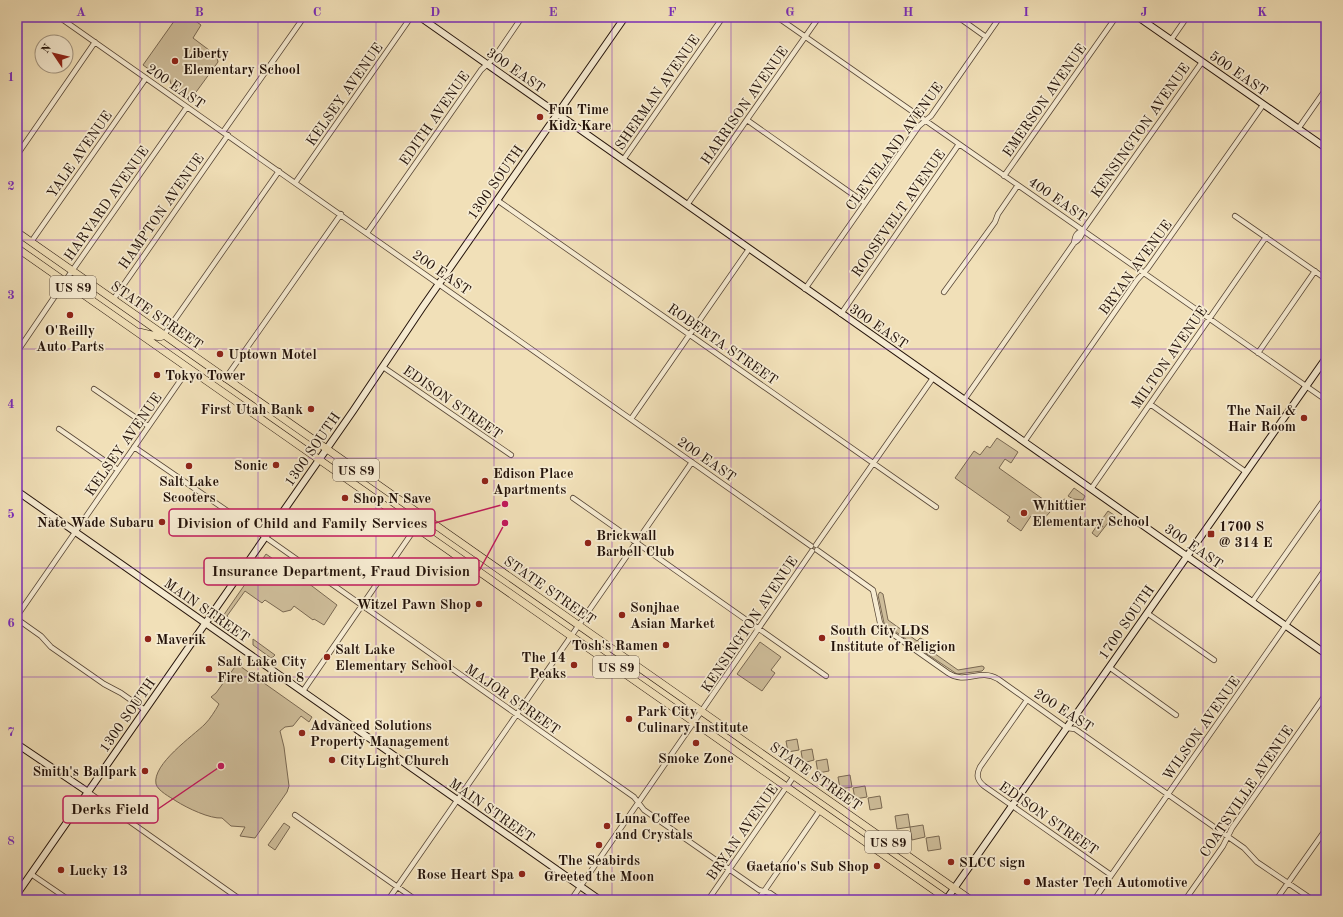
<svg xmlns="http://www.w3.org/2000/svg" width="1343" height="917" viewBox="0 0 1343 917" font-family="'Old Standard TT',serif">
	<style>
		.green { fill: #cebd9a; stroke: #796852 }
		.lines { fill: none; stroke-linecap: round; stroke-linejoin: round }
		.street-casing { stroke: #574636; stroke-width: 6 }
		.secondary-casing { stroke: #24130a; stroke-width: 8 }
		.primary-casing { stroke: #24130a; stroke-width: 8 }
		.street { stroke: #f6ebd1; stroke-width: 4.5 }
		.secondary { stroke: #f6ebd1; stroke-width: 6 }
		.primary { stroke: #f1e0b8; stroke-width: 7 }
		.grid { fill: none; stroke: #7b2cbf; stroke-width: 1; stroke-opacity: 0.55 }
		.poi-dot { fill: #8f2418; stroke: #f6ebd1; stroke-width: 1.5 }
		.labels { text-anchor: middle; stroke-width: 3.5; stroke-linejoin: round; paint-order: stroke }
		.shield { fill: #f6ebd1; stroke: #635446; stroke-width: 1 }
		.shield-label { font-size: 13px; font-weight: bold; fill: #24130a }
		.poi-label { font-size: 14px; font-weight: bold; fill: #24130a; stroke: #f6ebd1; text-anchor: start }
		.street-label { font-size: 14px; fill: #24130a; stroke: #f6ebd1 }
		.leader { fill: none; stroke: #c2185b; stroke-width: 1.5 }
		.callout-dot { fill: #c2185b; stroke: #f6ebd1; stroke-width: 1.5 }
		.callout { fill: #f6ebd1; stroke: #c2185b; stroke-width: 1.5 }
		.callout-label { font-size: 15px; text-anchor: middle; font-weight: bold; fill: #24130a }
		.neatline { fill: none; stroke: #7b2cbf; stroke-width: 1.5 }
		.grid-label { font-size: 13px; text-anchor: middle; font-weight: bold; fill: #7b2cbf }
	</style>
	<rect width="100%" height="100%" fill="#f1e0b8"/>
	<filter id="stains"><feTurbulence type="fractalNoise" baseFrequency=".005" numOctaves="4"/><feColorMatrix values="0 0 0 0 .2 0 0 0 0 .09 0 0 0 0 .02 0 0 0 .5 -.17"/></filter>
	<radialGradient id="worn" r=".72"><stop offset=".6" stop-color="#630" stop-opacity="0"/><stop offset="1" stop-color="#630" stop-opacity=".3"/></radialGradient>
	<path class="green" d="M177,17H190L201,25L193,38L209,50L208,51L217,57L218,62L191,99L171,84L169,77L160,71L154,73L143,65Z
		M997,438L1018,452L1011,463L1005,459L999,468L1047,502L1050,512L1041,522L1034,516H1031L1021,531L1007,521L1010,517L955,478L974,451L980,455L987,446L990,448Z
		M1074,488L1085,496L1083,500L1073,499L1068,496Z
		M1065,499L1071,503V505L1065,506L1051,511V504Z
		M1108,511L1114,515L1097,537L1092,533L1098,524L1103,527L1100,522Z
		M266,554L308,583L337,605L324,625L314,619L313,620L294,606L291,610L283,612L265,600L262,603L245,591L227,616L229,618L227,620L223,616Z
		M880,592L883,594L888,620L917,641L920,638L924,640L918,648L884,623L878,595Z
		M253,639L275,655L273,657L271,658L253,645Z
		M760,642L781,657L771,670L775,673L762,691L737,674Z
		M929,644L933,646L931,651L958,670L982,666L984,667V669L982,671L957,674L924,652Z
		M237,664L312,717L309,722L301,716L293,726L285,727L280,731L284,747L289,786L287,792L255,838L240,836L245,827L231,826L222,818C210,819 187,808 176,801C170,797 158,791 156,784C152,764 193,736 205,724C210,719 215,711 219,704L211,697L216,693Z
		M797,739L799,750L788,752L786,741Z
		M812,749L814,760L803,763L801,751Z
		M827,759L829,771L818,773L816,761Z
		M850,775L852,787L840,789L838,777Z
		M865,786L867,797L855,799L853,788Z
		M880,796L882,808L870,810L868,798Z
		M908,814L910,827L897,829L895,816Z
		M284,823L290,827L275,850L268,845Z
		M923,825L925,837L912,840L910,827Z
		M939,836L941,849L928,851L926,838Z"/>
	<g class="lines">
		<defs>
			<path id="street" d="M59,17L811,546
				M777,17L1326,400
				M958,17L986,37
				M1324,17L1326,18
				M17,21L20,17
				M1171,40L1187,17
				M747,120L865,203
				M1298,129L1326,89
				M223,132L304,17
				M17,155L95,42
				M623,160L723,17
				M1004,176L1116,17
				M295,183L411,17
				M497,200L936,507
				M687,205L819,17
				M1235,216L1326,279
				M367,233L481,70L494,58L522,17
				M31,242L146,78
				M1074,243C1075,236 1076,233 1083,230
				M805,289L919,126L931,116L1000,17
				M944,292L995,222L998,214L1018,185
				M113,300L228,135
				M841,314L959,144
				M164,335L279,171
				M17,352L72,271L187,107
				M1258,353L1315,271
				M383,367L511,455
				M225,379L341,214
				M94,389L148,426
				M964,400L1074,243C1079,240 1082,237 1083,230L1202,62
				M1150,404L1246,472
				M631,419L749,249
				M59,429L118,470
				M1024,442L1137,280L1148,268L1263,105
				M134,447L258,532L634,797L644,810L759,890L770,893L780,900
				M1091,489L1266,237
				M573,498L826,676
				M816,545L933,378
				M817,550L873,590L880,623L884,628L948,673C966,685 979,668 998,679L1067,728L1075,729L1244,848L1257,862L1313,900
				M1252,602L1326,497
				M1147,613L1214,660
				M17,616L189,368
				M17,619L41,636L51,647L104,684L121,693L145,710
				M1109,667L1176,715
				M303,691L416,527
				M1027,700L980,767C976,775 977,780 984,786L1111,875
				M88,792L241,900
				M295,815L416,900
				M31,874L69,900
				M388,900L692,462
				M571,900L812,551
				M708,900L794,776
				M758,900L820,810
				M1094,900L1326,568
				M1185,900L1223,846L1232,828L1326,694
				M1276,900L1326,829"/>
			<path id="secondary" d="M420,17L1326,654
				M1138,17L1326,148
				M17,491L600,900
				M17,744L88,792
				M17,894L353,411L422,308L625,17
				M946,900L1326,358"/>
			<path id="primary" d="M17,232L971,900
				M17,248L948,900
				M139,332L160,337L164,335"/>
		</defs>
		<use href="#street" class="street-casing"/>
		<use href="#secondary" class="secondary-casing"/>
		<use href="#primary" class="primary-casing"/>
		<use href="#street" class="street"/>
		<use href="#secondary" class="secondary"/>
		<use href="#primary" class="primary"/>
	</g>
	<path class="grid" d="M140,17V900M258,17V900M376,17V900M494,17V900M612,17V900M731,17V900M849,17V900M967,17V900M1085,17V900M1203,17V900M17,131H1326M17,240H1326M17,349H1326M17,458H1326M17,568H1326M17,677H1326M17,786H1326"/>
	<g class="poi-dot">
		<circle cx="175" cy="61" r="4"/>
		<circle cx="540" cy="117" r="4"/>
		<circle cx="70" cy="315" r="4"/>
		<circle cx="220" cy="354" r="4"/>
		<circle cx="157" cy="375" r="4"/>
		<circle cx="311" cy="409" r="4"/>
		<circle cx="1304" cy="418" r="4"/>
		<circle cx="276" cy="465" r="4"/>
		<circle cx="189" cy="466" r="4"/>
		<circle cx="485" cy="481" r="4"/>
		<circle cx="345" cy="498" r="4"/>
		<circle cx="1024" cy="513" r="4"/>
		<circle cx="162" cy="522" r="4"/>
		<rect x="1207" y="530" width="8" height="8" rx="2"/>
		<circle cx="588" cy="543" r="4"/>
		<circle cx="479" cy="604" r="4"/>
		<circle cx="622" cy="615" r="4"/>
		<circle cx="822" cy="638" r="4"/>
		<circle cx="148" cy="639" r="4"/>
		<circle cx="666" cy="645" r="4"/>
		<circle cx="327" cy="657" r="4"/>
		<circle cx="574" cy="665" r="4"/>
		<circle cx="209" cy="669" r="4"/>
		<circle cx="629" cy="719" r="4"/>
		<circle cx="302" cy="733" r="4"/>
		<circle cx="696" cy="743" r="4"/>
		<circle cx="332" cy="760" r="4"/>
		<circle cx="145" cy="771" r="4"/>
		<circle cx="607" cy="826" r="4"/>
		<circle cx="599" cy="845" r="4"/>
		<circle cx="951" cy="862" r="4"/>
		<circle cx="877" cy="866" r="4"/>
		<circle cx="61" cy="870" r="4"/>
		<circle cx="522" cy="874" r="4"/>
		<circle cx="1027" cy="882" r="4"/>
	</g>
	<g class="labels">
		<g class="shield">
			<rect x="50" y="276" width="46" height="22" rx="3"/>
			<rect x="333" y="459" width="46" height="22" rx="3"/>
			<rect x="593" y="656" width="46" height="22" rx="3"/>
			<rect x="865" y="831" width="46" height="22" rx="3"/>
		</g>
		<g class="shield-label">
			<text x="73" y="292">US 89</text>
			<text x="356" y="475">US 89</text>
			<text x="616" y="672">US 89</text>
			<text x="888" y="847">US 89</text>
		</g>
		<g class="poi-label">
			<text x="183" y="58">Liberty<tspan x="183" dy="16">Elementary School</tspan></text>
			<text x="548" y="114">Fun Time<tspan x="548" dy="16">Kidz Kare</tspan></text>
			<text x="70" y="335" text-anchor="middle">O'Reilly<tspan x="70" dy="16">Auto Parts</tspan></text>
			<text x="228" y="359">Uptown Motel</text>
			<text x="165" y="380">Tokyo Tower</text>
			<text x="303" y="414" text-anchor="end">First Utah Bank</text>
			<text x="1296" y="415" text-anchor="end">The Nail &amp;<tspan x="1296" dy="16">Hair Room</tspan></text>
			<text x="268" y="470" text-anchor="end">Sonic</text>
			<text x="493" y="478">Edison Place<tspan x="493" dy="16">Apartments</tspan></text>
			<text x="189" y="486" text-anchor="middle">Salt Lake<tspan x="189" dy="16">Scooters</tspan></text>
			<text x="353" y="503">Shop N Save</text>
			<text x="1032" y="510">Whittier<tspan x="1032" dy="16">Elementary School</tspan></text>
			<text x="154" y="527" text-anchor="end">Nate Wade Subaru</text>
			<text x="1219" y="531">1700 S<tspan x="1219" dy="16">@ 314 E</tspan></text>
			<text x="596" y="540">Brickwall<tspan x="596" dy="16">Barbell Club</tspan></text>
			<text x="471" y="609" text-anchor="end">Witzel Pawn Shop</text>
			<text x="630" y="612">Sonjhae<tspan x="630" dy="16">Asian Market</tspan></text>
			<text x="830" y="635">South City LDS<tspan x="830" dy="16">Institute of Religion</tspan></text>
			<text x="156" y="644">Maverik</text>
			<text x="658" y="650" text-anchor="end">Tosh's Ramen</text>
			<text x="335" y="654">Salt Lake<tspan x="335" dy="16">Elementary School</tspan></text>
			<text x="566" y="662" text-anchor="end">The 14<tspan x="566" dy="16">Peaks</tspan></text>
			<text x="217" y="666">Salt Lake City<tspan x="217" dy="16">Fire Station 8</tspan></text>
			<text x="637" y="716">Park City<tspan x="637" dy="16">Culinary Institute</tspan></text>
			<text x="310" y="730">Advanced Solutions<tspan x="310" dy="16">Property Management</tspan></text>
			<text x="696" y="763" text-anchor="middle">Smoke Zone</text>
			<text x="340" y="765">CityLight Church</text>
			<text x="137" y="776" text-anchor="end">Smith's Ballpark</text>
			<text x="615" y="823">Luna Coffee<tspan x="615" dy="16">and Crystals</tspan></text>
			<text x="599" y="865" text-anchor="middle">The Seabirds<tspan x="599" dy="16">Greeted the Moon</tspan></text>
			<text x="959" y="867">SLCC sign</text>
			<text x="869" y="871" text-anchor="end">Gaetano's Sub Shop</text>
			<text x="69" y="875">Lucky 13</text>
			<text x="514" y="879" text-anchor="end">Rose Heart Spa</text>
			<text x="1035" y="887">Master Tech Automotive</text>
		</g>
		<g class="street-label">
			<text transform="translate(516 70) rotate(35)" y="5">300 EAST</text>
			<text transform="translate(1239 73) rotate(35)" y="5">500 EAST</text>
			<text transform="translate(176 86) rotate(35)" y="5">200 EAST</text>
			<text transform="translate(657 92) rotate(-55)" y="5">SHERMAN AVENUE</text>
			<text transform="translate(344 94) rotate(-55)" y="5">KELSEY AVENUE</text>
			<text transform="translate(1044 100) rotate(-55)" y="5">EMERSON AVENUE</text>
			<text transform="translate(744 105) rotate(-55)" y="5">HARRISON AVENUE</text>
			<text transform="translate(434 118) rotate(-55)" y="5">EDITH AVENUE</text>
			<text transform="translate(1140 130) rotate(-55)" y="5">KENSINGTON AVENUE</text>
			<text transform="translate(894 146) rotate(-54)" y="5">CLEVELAND AVENUE</text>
			<text transform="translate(79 154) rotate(-55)" y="5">YALE AVENUE</text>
			<text transform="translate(495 182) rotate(-55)" y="5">1300 SOUTH</text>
			<text transform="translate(1058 199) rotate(35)" y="5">400 EAST</text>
			<text transform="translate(106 203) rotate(-55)" y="5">HARVARD AVENUE</text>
			<text transform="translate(161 211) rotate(-55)" y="5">HAMPTON AVENUE</text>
			<text transform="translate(898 213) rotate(-55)" y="5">ROOSEVELT AVENUE</text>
			<text transform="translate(1135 267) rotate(-54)" y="5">BRYAN AVENUE</text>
			<text transform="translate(442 272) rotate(35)" y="5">200 EAST</text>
			<text transform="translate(157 315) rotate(35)" y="5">STATE STREET</text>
			<text transform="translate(879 326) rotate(35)" y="5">300 EAST</text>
			<text transform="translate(723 344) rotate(35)" y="5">ROBERTA STREET</text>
			<text transform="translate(1169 357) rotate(-55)" y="5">MILTON AVENUE</text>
			<text transform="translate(453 402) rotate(35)" y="5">EDISON STREET</text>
			<text transform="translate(123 444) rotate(-55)" y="5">KELSEY AVENUE</text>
			<text transform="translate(312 449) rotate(-55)" y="5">1300 SOUTH</text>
			<text transform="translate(707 459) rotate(35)" y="5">200 EAST</text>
			<text transform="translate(1194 546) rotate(35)" y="5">300 EAST</text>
			<text transform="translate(550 590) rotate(35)" y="5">STATE STREET</text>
			<text transform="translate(207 610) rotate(35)" y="5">MAIN STREET</text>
			<text transform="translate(1126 622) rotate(-55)" y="5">1700 SOUTH</text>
			<text transform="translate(749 624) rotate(-56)" y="5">KENSINGTON AVENUE</text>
			<text transform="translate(513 699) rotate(35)" y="5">MAJOR STREET</text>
			<text transform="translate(1064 710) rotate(33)" y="5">200 EAST</text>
			<text transform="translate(127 715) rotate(-55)" y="5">1300 SOUTH</text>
			<text transform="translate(1201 728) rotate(-55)" y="5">WILSON AVENUE</text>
			<text transform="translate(816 776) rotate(35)" y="5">STATE STREET</text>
			<text transform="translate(1246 791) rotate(-56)" y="5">COATSVILLE AVENUE</text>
			<text transform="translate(492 810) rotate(35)" y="5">MAIN STREET</text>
			<text transform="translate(1049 818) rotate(35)" y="5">EDISON STREET</text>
			<text transform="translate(742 832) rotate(-55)" y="5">BRYAN AVENUE</text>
		</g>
	</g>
	<path class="leader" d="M505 504L435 523M505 523L479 571M221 766L158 809"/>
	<g class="callout-dot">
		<circle cx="505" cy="504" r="4"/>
		<circle cx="505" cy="523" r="4"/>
		<circle cx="221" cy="766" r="4"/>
	</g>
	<g class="callout">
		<rect x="169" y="509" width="266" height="27" rx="4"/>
		<rect x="204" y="558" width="275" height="27" rx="4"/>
		<rect x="63" y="796" width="95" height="27" rx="4"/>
	</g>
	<g class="callout-label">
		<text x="302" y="528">Division of Child and Family Services</text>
		<text x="341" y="576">Insurance Department, Fraud Division</text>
		<text x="110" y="814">Derks Field</text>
	</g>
	<rect width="1343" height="917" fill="none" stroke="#f1e0b8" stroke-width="44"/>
	<g transform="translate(54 54) rotate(305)"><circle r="19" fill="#f6ebd1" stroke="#a29581"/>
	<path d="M0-3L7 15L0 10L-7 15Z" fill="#8f2418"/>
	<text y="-6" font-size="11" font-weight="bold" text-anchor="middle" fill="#24130a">N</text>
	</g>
	<rect x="22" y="22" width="1299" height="873" class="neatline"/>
	<g class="grid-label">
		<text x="81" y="16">A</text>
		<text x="199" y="16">B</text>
		<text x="317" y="16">C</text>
		<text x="435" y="16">D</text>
		<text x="553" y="16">E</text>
		<text x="672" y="16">F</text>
		<text x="790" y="16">G</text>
		<text x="908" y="16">H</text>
		<text x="1026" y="16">I</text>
		<text x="1144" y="16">J</text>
		<text x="1262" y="16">K</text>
		<text x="11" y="81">1</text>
		<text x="11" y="190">2</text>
		<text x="11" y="299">3</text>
		<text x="11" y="408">4</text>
		<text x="11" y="518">5</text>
		<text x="11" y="627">6</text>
		<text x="11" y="736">7</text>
		<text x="11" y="845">8</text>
	</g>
	<rect width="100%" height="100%" filter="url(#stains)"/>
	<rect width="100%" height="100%" fill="url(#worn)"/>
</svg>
